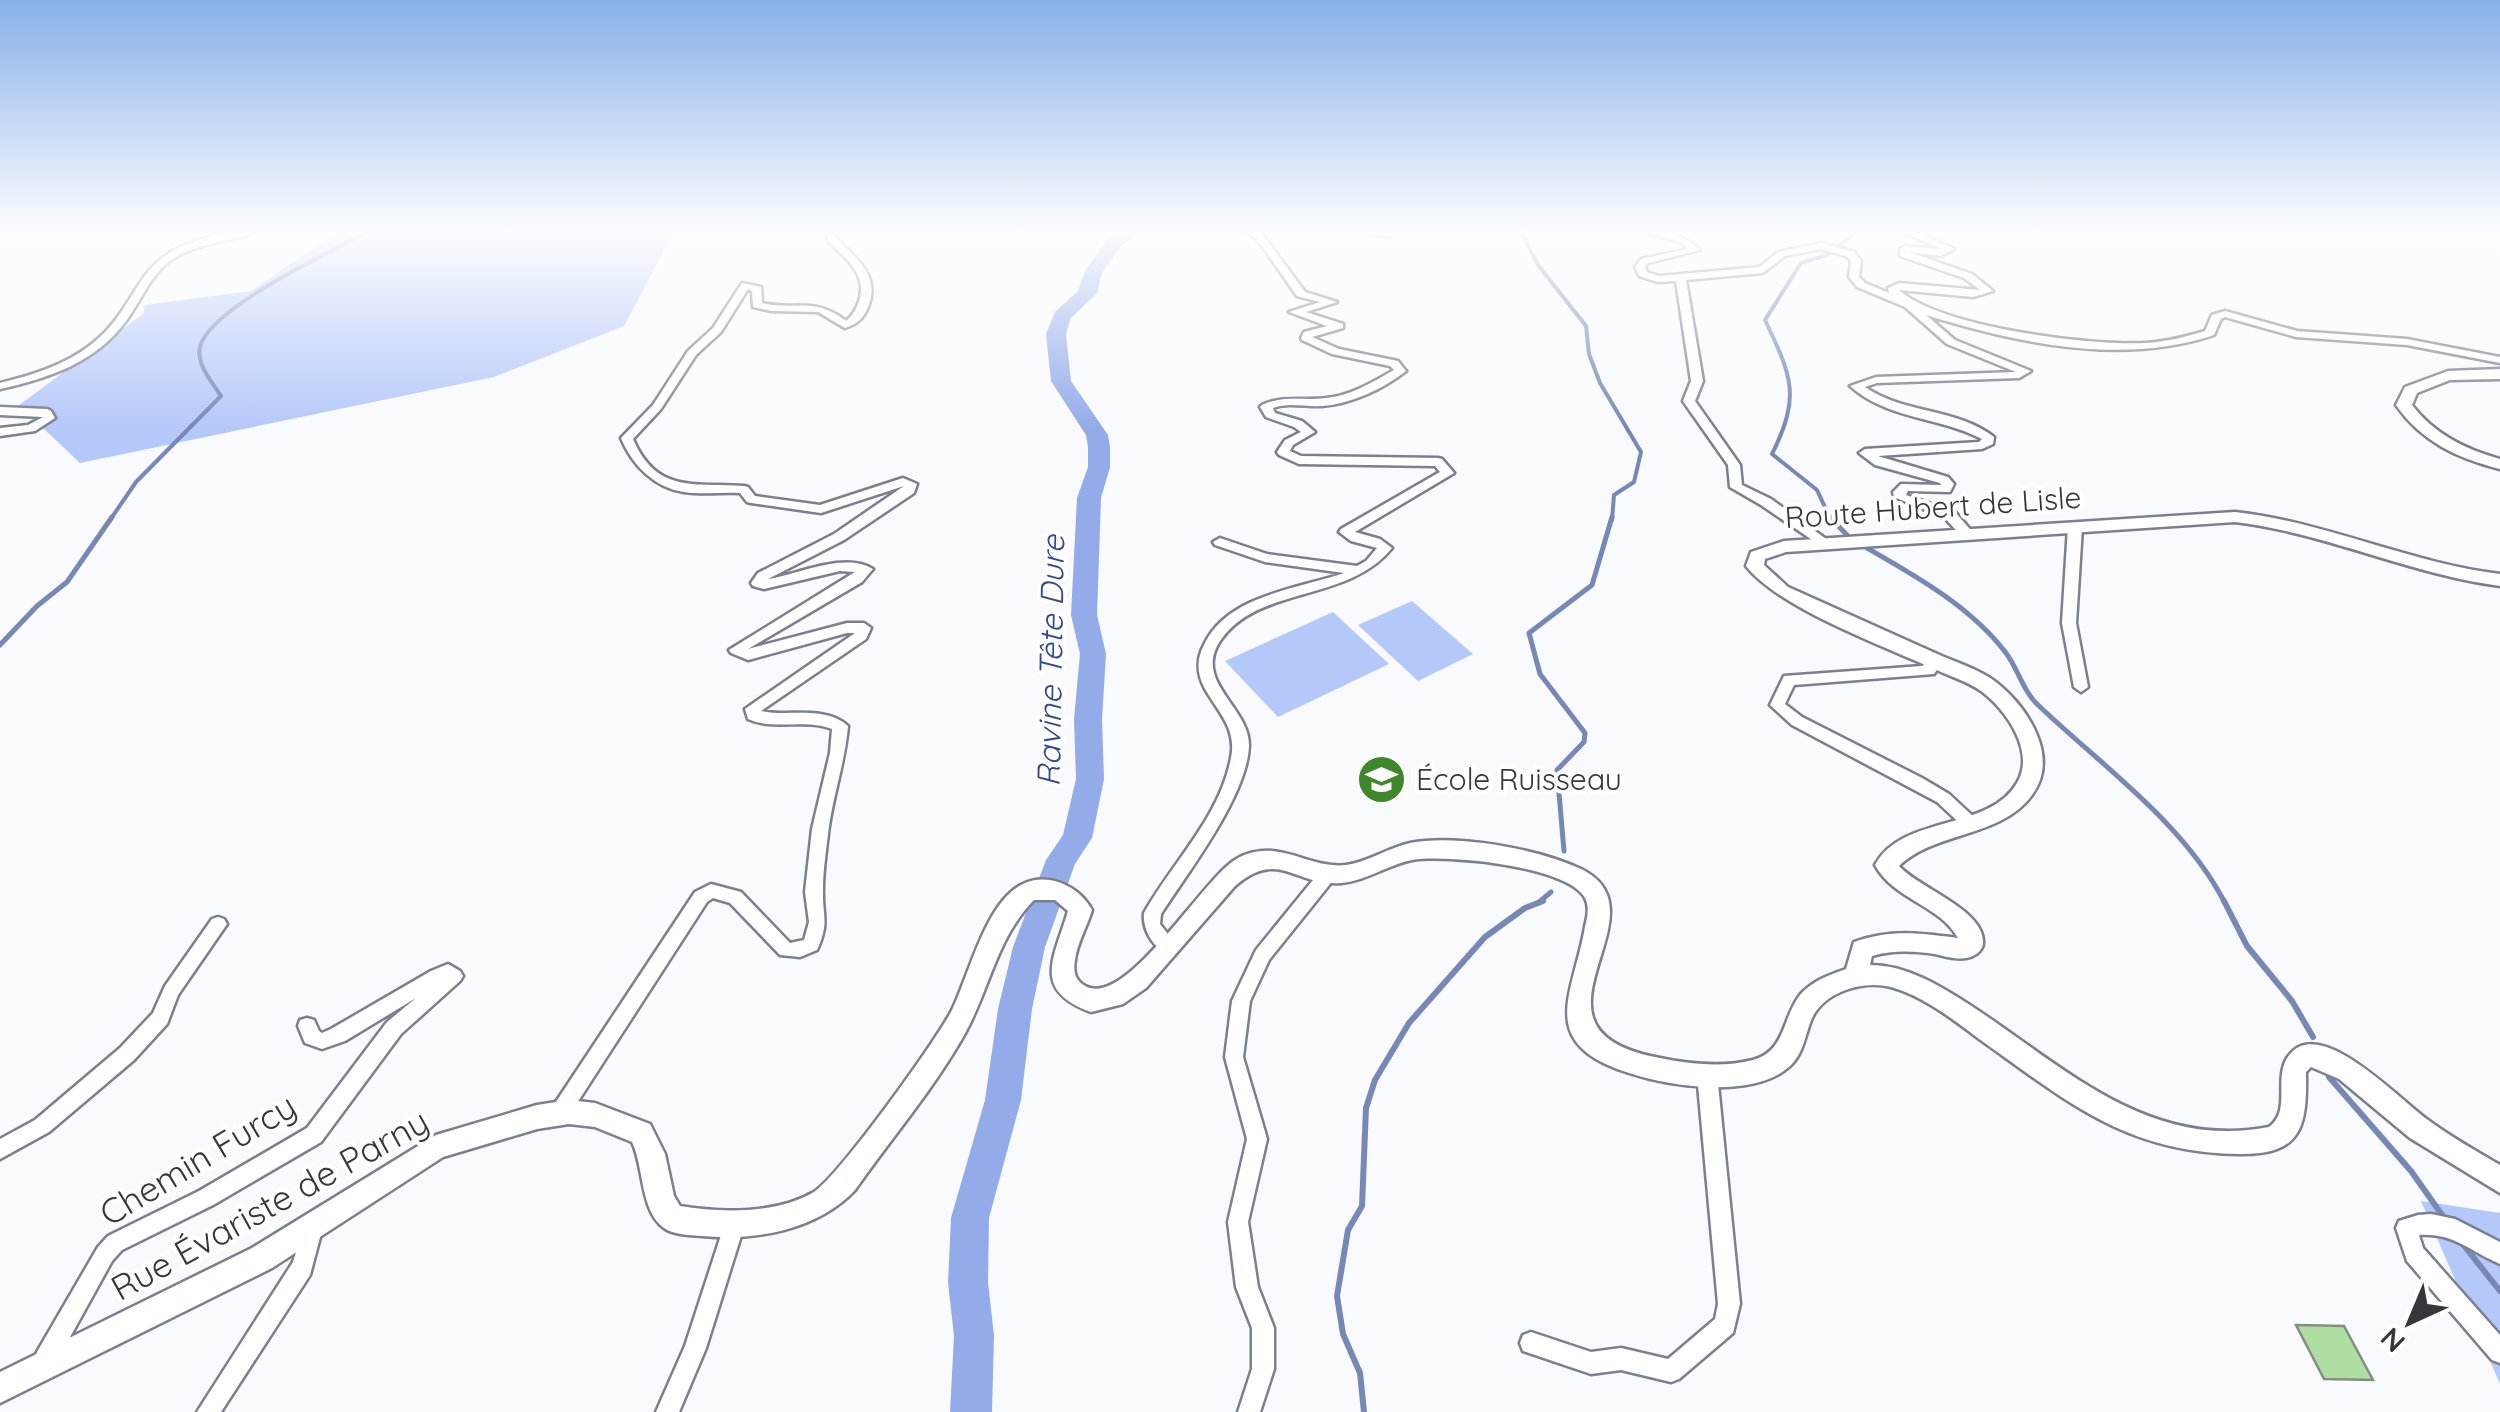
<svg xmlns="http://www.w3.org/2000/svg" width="2500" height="1412" viewBox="0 0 2500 1412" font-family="Quicksand,sans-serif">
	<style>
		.green { fill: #b5c8fa }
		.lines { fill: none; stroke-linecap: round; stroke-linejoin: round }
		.stream-far2 { stroke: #7888b6; stroke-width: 4 }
		.stream-far1 { stroke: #7888b6; stroke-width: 5 }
		.stream { stroke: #7888b6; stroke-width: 6 }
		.river { fill: #94abea; fill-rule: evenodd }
		.building { fill: #aedea2; stroke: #848e81; stroke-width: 2.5 }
		.minor-casing { stroke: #7b808f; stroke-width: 5 }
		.major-casing { stroke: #7b808f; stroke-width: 5 }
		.minor { fill: #fff; fill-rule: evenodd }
		.major { fill: #fff; fill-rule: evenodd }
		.labels { text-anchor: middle; stroke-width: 8; stroke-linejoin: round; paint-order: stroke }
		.street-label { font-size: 30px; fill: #35373d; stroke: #fff }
		.poi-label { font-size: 30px; fill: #35373d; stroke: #fff; text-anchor: start }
		.water-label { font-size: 32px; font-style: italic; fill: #334892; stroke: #fff }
		.near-street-label { font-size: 35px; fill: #35373d; stroke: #fff }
	</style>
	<rect width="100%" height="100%" fill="#f8fafd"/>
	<path class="green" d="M341,230H675L624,326L494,377L80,463L19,405L143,314L145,305L251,291Z
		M1412,601L1473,654L1418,681L1358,625Z
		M1333,612L1389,664L1278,717L1225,661Z
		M2421,1201L2500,1213V1384Z"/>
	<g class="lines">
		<path class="stream-far2" d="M1520,230L1538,265L1586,326L1589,354L1600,383L1641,452L1634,482L1614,495L1612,520
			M110,520L136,482L221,396C212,382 196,364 200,347C209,308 337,248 373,230
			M1831,520L1817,490L1772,454C1801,396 1792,377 1765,320L1801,263L1827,255L1859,230"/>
		<path class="stream-far1" d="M1830,517L1847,535
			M1867,548C1916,576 1971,607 2006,653C2018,669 2023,691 2038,705C2102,766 2184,823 2225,903
			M0,645L37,606L67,582L112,517
			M1564,851L1557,770L1584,742L1585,733L1540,674L1529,633L1592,585L1612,517
			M1538,903L1551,892"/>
		<path class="stream" d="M2224,901L2247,946L2292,1001L2313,1037
			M2329,1077L2411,1171L2447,1222
			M2462,1243L2500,1291
			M1364,1412L1360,1373L1343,1334L1337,1296L1348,1230L1362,1206L1366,1108L1375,1080L1409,1023L1485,937L1525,908L1543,901"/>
		<path class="river" d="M1121,230H1142L1120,247L1102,273L1097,293L1071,318L1066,334L1071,381L1108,435L1110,447V467L1101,498L1097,615L1106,654L1102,719L1104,779L1092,838L1075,864L1045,947L1032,1009L1021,1100L989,1218L988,1282L994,1336L992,1412H950L954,1336L948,1282L951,1218L985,1100L998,1009L1013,947L1046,860L1063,835L1076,779L1074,719L1080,654L1071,615L1077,498L1088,467V447L1086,435L1051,381L1046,334L1055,312L1078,291L1086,269L1108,239Z"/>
	</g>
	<path class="building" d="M2296,1325L2344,1326L2373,1380L2324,1379Z"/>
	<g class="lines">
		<defs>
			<path id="minor" d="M241,230H260C230,244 194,241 166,264C148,280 140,302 126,321C95,363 49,378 0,389V383C46,372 91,356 119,315C133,296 142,274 161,259C183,241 213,236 241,230Z
				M827,230H837L836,238C856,258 881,276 868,307C863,319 857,324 845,328L818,312L771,311L753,307L752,291L748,289L721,332L696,355L661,409L633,439C657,495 696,482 744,486L748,487L755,496L820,505L903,478L917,484L914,493L844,540L768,579C796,575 845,551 873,569L862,582L748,649L847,623H864L871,628L866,639L761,711C787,717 825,705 848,726C845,763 832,798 828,834C826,852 823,871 823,889C822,917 830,921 817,950L800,957L780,955L730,903L713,898L707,902L566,1120L559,1123L552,1120L549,1114L552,1108L695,892L711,884L741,892L790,943L804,940L809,922L805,892L812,829L830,753L832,729C805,718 774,731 748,719L745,709L855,633H847L748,660L731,653L729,650L855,572L840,571L764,589L753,586L751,583L758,573L834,534L904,486L821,513L751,503L747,502L740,493C722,492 703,495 684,492C655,488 632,465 621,438L653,405L688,351L713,328L742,283L761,287L762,303C797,311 813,296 846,321C853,315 856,310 859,301C868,274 845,258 828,241Z
				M1241,230H1254L1263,235L1305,292L1337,302L1306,312L1343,324V328L1312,337L1339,349L1398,361L1406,371C1383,389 1351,404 1322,406C1305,407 1289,402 1273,408L1275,413L1302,421L1315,432L1293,445L1290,451L1301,456L1438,458L1442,459L1454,473L1355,532L1380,539L1392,548C1348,603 1258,585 1220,641C1193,682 1249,707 1249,745C1248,795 1188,872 1161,914L1160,924L1178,947L1175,952C1156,956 1142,930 1144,913C1172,863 1220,817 1231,758C1237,729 1219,713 1205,689C1197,674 1196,660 1204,645C1227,595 1298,589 1344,573L1265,562L1215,545L1213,542L1220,538L1267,554L1357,566L1366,561L1377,548L1351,541L1339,532L1341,529L1440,472L1435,466L1299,464L1279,455L1277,452L1285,440L1301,432L1294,427L1266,417L1260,407L1262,405C1283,395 1304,401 1326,398C1350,396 1373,382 1394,370L1390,366L1332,354L1302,340L1301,338L1304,332L1327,326L1289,312L1320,302L1297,296L1257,239Z
				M1355,230H1381L1392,234L1387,237Z
				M1636,230C1661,230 1682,232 1700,250L1648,263L1645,267L1647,272L1659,276L1760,267L1778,252L1821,243L1854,252L1861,261L1859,277L1865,283L1889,293L1888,288L1899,283L1980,290L1964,278L1900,256V249L1905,246L1941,249L1898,230H1912L1954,249L1941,256L1909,252L1972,274L1993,291L1973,297L1899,290C1940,327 2089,346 2145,343C2166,342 2185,337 2205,331L2212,315L2225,311L2297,331L2407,339L2500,357V363L2407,345L2296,337L2225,317L2221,319L2214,335C2122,366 2017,343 1926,315L1955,340L2031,371L2019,378L1877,383L1865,387C1904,414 1957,408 1994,437L1993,444L1982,449L1878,456L1948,477L1954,484L1950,492L1908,491L1906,495L1955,512L1975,535L1968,539L1963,538L1945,518L1894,497L1893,492L1901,484L1941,485L1940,483L1875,465L1859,453L1865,449L1979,442L1982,439C1940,417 1886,419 1850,386L1876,377L2016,372L1947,344L1905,307L1857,287L1849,277L1851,261L1846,256L1821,249L1785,256L1763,273L1686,280L1703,381L1695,401L1740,465L1742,485L1771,499L1829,541L1831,544L1829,547L1824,548L1761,505L1730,487L1728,465L1683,401L1691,381L1676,281L1658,282L1639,276L1635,267L1641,259L1688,249L1681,242Z
				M0,407L47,409L51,411L55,418L35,431L0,436V428L28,425L43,417L0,415Z
				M2075,523L2082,527L2076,623L2088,687L2081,692L2074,687L2062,623L2068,527Z
				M1937,655L1944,660L1934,674L1794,685L1785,704L1802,717L1922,778L1949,794L1977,820L1979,824L1977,828H1965L1937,802L1792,725L1770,705L1784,676L1922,666Z
				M1328,867L1334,869L1336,874L1334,879L1269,960L1250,1001L1243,1057L1267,1139L1248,1222L1258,1287L1274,1328V1369L1260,1412H1238L1252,1369V1328L1236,1287L1228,1222L1247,1139L1225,1057L1232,1001L1256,950L1322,869Z
				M218,917L224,919L227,924L178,995L167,1024L134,1060L49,1132L0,1159V1139L35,1120L120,1048L153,1013L165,986L212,919Z
				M448,964L460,971L463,976L460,981L401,1034L321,1142L213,1205L122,1250L112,1261L53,1368L45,1371L37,1368L34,1360L37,1352L98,1247L108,1236L199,1191L307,1128L387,1022L416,998L345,1041L322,1049L305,1043L298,1026L300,1020L307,1018L314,1020L319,1031L322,1033L331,1029L431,971Z
				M1707,1065L1714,1068L1717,1074L1740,1304L1733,1333L1679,1379L1671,1382L1621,1370L1591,1374L1523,1351L1520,1343L1523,1335L1531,1332L1591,1352L1621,1348L1668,1359L1715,1319L1718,1304L1697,1074L1700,1068Z
				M735,1213L742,1216L745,1223L706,1348L679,1412H656L685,1346L725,1223L728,1216Z
				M2431,1214L2455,1219L2500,1242V1264C2469,1251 2455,1233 2419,1235L2423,1248L2500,1335V1363L2492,1360L2407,1261L2396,1228L2399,1221L2418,1215Z
				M313,1216L320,1219L323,1226L310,1275L221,1412H197L293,1262L306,1219Z"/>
			<path id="major" d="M2500,369V379L2450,380L2417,393L2412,405C2434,434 2465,449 2500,459V469C2457,458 2422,442 2396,405L2405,387L2448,371Z
				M2235,512C2326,522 2409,563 2500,574V586C2409,574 2326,533 2235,522L1786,552L1765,559L1764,565L1788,587C1837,609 1886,631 1935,653C1954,662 1980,669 1997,683C2028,708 2060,757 2032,795C2001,838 1935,831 1899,866C1918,888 1986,910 1983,944C1982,952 1973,957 1966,958C1956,960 1944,956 1935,954C1912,951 1894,950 1872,956L1870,965C1907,965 1940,986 1970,1005C2062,1065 2148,1151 2269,1127C2294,1109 2269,1073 2293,1051C2326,1021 2401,1101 2428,1120C2451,1137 2476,1151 2500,1165V1193L2410,1138L2339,1079L2311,1067L2306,1072C2307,1127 2302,1155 2239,1154C2127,1153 2068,1102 1982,1041C1955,1021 1924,996 1891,987C1864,980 1825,991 1812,1018C1805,1034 1804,1053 1790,1066C1754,1099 1671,1087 1629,1073C1535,1043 1573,996 1585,927C1587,918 1590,907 1585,898C1568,866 1445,854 1412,860C1387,865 1366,881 1341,883C1294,886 1279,848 1235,886L1146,988L1123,1004L1091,1012C1030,990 1055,957 1068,911L1055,900H1034C996,938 989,992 963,1037C932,1091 890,1140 855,1190C817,1230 756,1241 702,1236C691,1235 673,1235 664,1228C640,1211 644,1166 632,1142L595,1127L569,1124L537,1129L443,1157L272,1268L0,1403V1372L252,1248L436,1135L537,1105L569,1100L595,1103L650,1124L665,1154L674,1196L680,1206C721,1213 777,1214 814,1192C839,1176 937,1040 952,1010C969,976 985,904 1021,885C1047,871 1079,886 1092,910C1087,927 1077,943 1075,960C1073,972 1075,980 1085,986C1126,1009 1202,880 1235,860C1245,853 1260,850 1272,851C1297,853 1319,868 1346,865C1368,862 1388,848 1410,843C1456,834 1539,849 1581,869C1671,913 1509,1028 1655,1057C1687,1064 1722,1068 1753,1060C1786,1051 1782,1018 1800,995C1812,981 1829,975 1846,969L1854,942C1890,929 1920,933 1958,938C1940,905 1894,900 1875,865C1903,814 1988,832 2017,783C2036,752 2006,709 1981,691C1969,682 1952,677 1939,671C1886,647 1780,609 1746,566L1751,552L1784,541Z"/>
		</defs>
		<use href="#minor" class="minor-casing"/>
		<use href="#major" class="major-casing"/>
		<use href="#minor" class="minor"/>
		<use href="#major" class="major"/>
	</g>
	<linearGradient id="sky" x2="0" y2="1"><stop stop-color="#86b0e9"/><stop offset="0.54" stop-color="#fcfdfe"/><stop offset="1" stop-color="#fcfdfe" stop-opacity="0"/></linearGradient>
	<rect width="2500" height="428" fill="url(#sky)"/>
	<defs>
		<symbol id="school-disc" viewBox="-11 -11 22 22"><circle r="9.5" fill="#40862b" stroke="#fff"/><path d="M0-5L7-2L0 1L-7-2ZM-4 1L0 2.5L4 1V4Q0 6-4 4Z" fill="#fff"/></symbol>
	</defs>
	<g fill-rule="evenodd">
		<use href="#school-disc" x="1354" y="752" width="55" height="55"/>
	</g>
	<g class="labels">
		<g class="street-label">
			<text transform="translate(1933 508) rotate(-4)" y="10">Route Hubert de Lisle</text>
		</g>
		<g class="poi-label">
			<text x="1416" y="790">École Ruisseau</text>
		</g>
		<g class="water-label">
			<text transform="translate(1051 661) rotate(-89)" y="11">Ravine Tête Dure</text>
		</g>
		<g class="near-street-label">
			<text transform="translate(198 1160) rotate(-31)" y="12">Chemin Furcy</text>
			<text transform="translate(270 1205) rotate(-29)" y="12">Rue Évariste de Parny</text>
		</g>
	</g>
	<g transform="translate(2410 1322) rotate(224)" stroke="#ffffff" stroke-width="8" paint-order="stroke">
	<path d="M0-8L18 38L0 25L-18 38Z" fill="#35373d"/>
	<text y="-15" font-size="28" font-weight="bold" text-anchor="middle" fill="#35373d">N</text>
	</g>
</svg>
